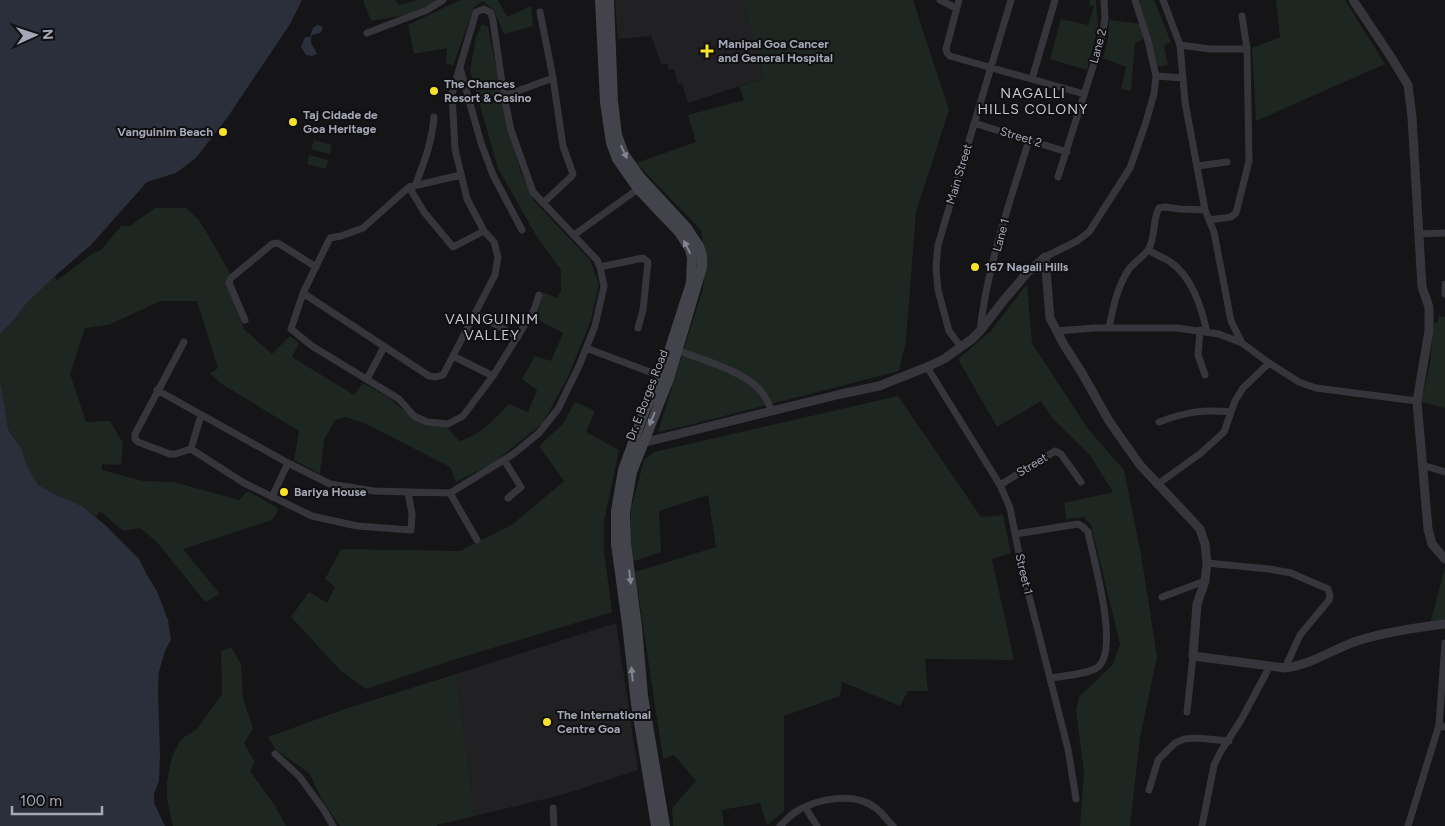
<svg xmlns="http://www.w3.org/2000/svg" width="1445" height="826" viewBox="0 0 1445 826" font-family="Figtree,sans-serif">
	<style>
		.built { fill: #212023 }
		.green { fill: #1e2621 }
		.water { fill: #2a2f3b }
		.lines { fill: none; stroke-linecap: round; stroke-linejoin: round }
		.minor { stroke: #36353b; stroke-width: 7 }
		.tertiary { stroke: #36353b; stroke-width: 9 }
		.secondary { stroke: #43434b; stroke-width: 10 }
		.oneway { fill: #838491 }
		.poi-dot { fill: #f9e22a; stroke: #100f11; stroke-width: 2 }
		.labels { text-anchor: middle; stroke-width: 4; stroke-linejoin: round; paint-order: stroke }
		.poi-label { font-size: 12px; font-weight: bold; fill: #a5a7b7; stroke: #100f11; text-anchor: start }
		.street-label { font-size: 12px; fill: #a5a7b7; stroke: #100f11 }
		.neighbourhood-label { font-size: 14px; letter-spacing: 1px; fill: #c7c7d3; stroke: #100f11 }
	</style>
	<rect width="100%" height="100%" fill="#151416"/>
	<path class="built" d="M615,0H743L764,78L688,103L682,83L678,84L674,69L669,70L667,63L662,65L651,36L618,39Z
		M616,623L638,770L565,794L475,816L456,674Z"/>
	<path class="green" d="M363,0H395L399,5L417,0H439L406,15L371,21Z
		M460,0H498L507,17L531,6L533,26L504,34L494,11L483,1L474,7L453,66L446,63L447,48L414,54L408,25Z
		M743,0H913L949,110L916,212L906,341L899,371L693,424L658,432L703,288L706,261L701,230L636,163L696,142L688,115L744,100L739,87L764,78Z
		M1090,0H1096L1098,28L1087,70L1050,59L1061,19L1088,25L1094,7L1089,4Z
		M1139,0H1154L1171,42L1164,46L1168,65L1158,67Z
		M1276,0H1345L1385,64L1256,121L1252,48L1280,37Z
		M1109,20L1141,24L1143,39L1135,43L1131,91L1121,89L1126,67L1103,58L1108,39Z
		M482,24L488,27L498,77L520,170L534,201L590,260L599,284L591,320L568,377L542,424L493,463L456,482L450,467L366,424L346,417L335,420L324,440L320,474L294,460L299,431L220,383L210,373L218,368L197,301H160L109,325L85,328L70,374L86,422L110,421L123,443L121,465L102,464V470L143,481L174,482L239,500L248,491L279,509L272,520L183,549L220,594L205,602L157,542L140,528L123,531L100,511L96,517L82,506L61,497L38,485L27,466L22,450L8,429L2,402L0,381V334L15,319L26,304L55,276L56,281L92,254L101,250L121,226H130L155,208H186L199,220L229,271L244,329L272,354L290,336L299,343L292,357L354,395L363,383L388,397L411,416L426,425L447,427L459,441C480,436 494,419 509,404L528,412L537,390L522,379L535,356L551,361L563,333L536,319L543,292L557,298L561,291V270L535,234L498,168L470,71L476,37Z
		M314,140L332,145L330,154L311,149Z
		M309,155L328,160L326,169L307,164Z
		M1027,284L1032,343L1088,429L1124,470L1141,554L1157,657L1140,738L1130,826H1080L1084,772L1076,711L1079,697L1113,664L1120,644L1091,525L1084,517L1066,519L1064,503L1113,492L1089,454L1053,419L1041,401L997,427L958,359L991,331Z
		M1439,316L1445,317V408L1421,402L1430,364L1434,323H1437Z
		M898,396L981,517L1003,515L1011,553L992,559L1014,660L925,659L928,691H908L900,706L842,682L840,696L784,716V811L767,825L760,803L722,810L724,826H673L672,808L696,781L674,755L663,759L635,572L716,547L708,495L659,511L661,552L631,562V509L644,460L654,452Z
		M575,402L595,411L586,432L619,450L604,521V551L612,612L453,660L366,689L341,671L291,617L309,592L327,603L335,587L325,579L341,549L460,551L513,524L564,481L539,446L562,425Z
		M1445,567V621L1430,624Z
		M231,647L241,664L243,698L253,729L244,743L255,762L250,771L275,806L286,826H173L167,799V781L172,757L181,739L197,729L222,694L221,651Z
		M456,674L475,816L437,825V826H340L322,800L309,773L275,749L268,737L345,709Z"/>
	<path class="water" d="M0,0H302L290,24L227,118L196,158L176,173L147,182L91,245L55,276L26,304L15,319L0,334Z
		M317,25L321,26L323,28L320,33L312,35C308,44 315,47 317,54L312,56L306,55L301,47L305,37H310L313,28Z
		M0,381L8,429L22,450L27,466L38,485L61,497L82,506L104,524L139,559L147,575L157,591L168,620L171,640L165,651L159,672L158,690L160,755L159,781L154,794V803L165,826H0Z"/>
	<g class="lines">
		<path class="minor" d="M940,0L956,8
			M959,0L946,49L947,53L950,56L1084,94
			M1163,0L1180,45L1185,102L1205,210L1214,232L1231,321L1242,343
			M540,12L553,78L563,146L573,174L571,177L543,203
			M1242,16L1247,49
			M367,33L427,10L443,0
			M1180,45L1210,49H1247L1249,161L1236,213L1231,217L1209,220
			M460,68L481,143L493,175L522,230
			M1156,76L1183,78
			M1032,79L1055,0
			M504,96L553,78
			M974,123L1067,152
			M1197,166L1227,162
			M461,175L409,187L363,228L341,236L330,238L303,293L291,329L312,346L399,399L414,416L427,422L448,424L463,416L493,376L534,310L539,295
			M1058,177L1101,41L1105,19L1104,0
			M415,186C424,162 432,143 434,117
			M409,187L424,212L453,247L484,231
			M1420,234L1445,233
			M574,235L638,189
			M1148,250C1155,254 1162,257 1169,261C1192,276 1201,306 1207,332
			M1045,257L1077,241L1089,232L1130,168L1146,122L1154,94L1156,76L1148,41L1135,0
			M600,267L643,258L648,262L643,310L638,328
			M1445,294V284
			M475,313L518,337
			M245,320L229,283L231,278L272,244L278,243L316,267
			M1109,328C1113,308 1117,287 1129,269C1135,262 1143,257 1148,250C1156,238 1152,220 1159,208L1165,207L1180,209L1205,210
			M1200,330L1198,355L1205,375
			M980,331C987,267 1010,201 1029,140
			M1057,331L1094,328H1177L1219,334L1242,343L1269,363L1299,382L1316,388L1417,401
			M184,342L135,434V439L138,442L170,454H175L191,449
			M961,347L949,331L938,290L936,267L938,245L1011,0
			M586,348L663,377
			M677,350C702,360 738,369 758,388C765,394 768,403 772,411
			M453,356L493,376
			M927,367L1000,485L1010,508L1021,564L1068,749L1076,799
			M367,379L384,347
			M157,390L288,463L330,484L374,491L450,493L512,455L539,433L558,409L579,366L595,326L604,286L600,267L597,260L533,192L511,130L504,96L493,21L491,13L484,9L476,12L452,94L455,149L467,199L484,231L494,242L498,257L495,275L443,375L436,377L429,376L303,293
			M201,415L191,449L244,483L312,516L357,526L411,530L412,514L408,492
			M1159,422C1186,412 1203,409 1231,412
			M504,460L521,487L508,498
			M1422,465L1445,472
			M1158,484L1201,453L1224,432L1235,401L1243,388L1269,363
			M1000,485L1055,451L1061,454L1081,482
			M450,493L477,540
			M272,497L288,463
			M1015,534L1078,524L1083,527L1088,532C1093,558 1120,649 1098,667C1090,674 1062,676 1050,678
			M1207,563L1269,569L1291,573L1328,589L1330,595L1329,600L1300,635L1285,668
			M1162,597L1205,581
			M1445,643L1439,725L1445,727
			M1187,712L1193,656
			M275,754L299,776L324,810L333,826
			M1149,790L1158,760L1175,743L1184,739L1197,738L1229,741
			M805,807L817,826
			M553,808L554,826
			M780,826C784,822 789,817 794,813C816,798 856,791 877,809C883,814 888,821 893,826
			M1202,826L1214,765L1221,751L1241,720L1270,666
			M1408,826L1439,725"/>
		<path class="tertiary" d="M1353,0L1391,57L1408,85L1412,117L1422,287L1429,307V331L1417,401L1428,529L1432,544L1445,559
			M1045,257L1050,318L1064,345L1082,373L1109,421L1140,465L1200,529L1205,544L1207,563L1205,581L1197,604L1193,656L1285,668C1311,665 1333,649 1357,641C1385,632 1416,628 1445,624
			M642,443L841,394L879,386L927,367L944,359L972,339L980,331L1004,300L1027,273L1045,257"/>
		<path class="secondary" d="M600,0L605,102L611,143L617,159L638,189L679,232L690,249L692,258L691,283L661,376L643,415L623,470L616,511V544L627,624L636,704L656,826
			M609,0L613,101L617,135L624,154L640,177L687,228L699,246L702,256V267L669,379L632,472L625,512L626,544L637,627L643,696L665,826"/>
	</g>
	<defs><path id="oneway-solid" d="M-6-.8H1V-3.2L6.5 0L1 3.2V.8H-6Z" transform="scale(1.25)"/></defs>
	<g class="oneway">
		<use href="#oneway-solid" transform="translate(624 152) rotate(65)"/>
		<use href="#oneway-solid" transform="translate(687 247) rotate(-117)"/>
		<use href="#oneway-solid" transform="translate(652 419) rotate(112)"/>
		<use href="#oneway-solid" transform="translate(630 577) rotate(83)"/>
		<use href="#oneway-solid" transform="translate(632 674) rotate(-96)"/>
	</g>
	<g class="poi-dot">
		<path d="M704.5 43.5h5v5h5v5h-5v5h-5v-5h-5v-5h5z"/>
		<circle cx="434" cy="91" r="5"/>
		<circle cx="293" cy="122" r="5"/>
		<circle cx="223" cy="132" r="5"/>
		<circle cx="975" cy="267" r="5"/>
		<circle cx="284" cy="492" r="5"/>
		<circle cx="547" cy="722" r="5"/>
	</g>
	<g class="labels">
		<g class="poi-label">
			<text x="718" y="48">Manipal Goa Cancer<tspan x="718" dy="14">and General Hospital</tspan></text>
			<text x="444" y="88">The Chances<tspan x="444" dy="14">Resort &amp; Casino</tspan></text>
			<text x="303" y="119">Taj Cidade de<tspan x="303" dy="14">Goa Heritage</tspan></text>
			<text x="213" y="136" text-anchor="end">Vanguinim Beach</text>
			<text x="985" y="271">167 Nagali Hills</text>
			<text x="294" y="496">Bariya House</text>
			<text x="557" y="719">The International<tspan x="557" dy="14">Centre Goa</tspan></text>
		</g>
		<g class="street-label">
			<text transform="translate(1098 46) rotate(-75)" y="4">Lane 2</text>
			<text transform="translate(1021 137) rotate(17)" y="4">Street 2</text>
			<text transform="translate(959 174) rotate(-73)" y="4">Main Street</text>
			<text transform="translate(1001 235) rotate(-75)" y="4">Lane 1</text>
			<text transform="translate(647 395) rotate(-69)" y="4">Dr. E Borges Road</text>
			<text transform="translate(1032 465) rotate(-31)" y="4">Street</text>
			<text transform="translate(1024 574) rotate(77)" y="4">Street 1</text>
		</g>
		<g class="neighbourhood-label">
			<text x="1033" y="98">NAGALLI<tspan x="1033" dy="16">HILLS COLONY</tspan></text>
			<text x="492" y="324">VAINGUINIM<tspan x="492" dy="16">VALLEY</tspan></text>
		</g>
	</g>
	<g transform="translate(35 35) rotate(87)" stroke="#100f11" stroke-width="4" paint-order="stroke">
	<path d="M0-4L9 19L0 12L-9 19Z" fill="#a5a7b7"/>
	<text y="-8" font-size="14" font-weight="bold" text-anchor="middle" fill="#a5a7b7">N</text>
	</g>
	<path d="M12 806v8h90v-8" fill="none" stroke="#a5a7b7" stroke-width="2.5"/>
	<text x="20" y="806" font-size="15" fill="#a5a7b7" stroke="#100f11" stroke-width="4" paint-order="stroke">100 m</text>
</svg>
